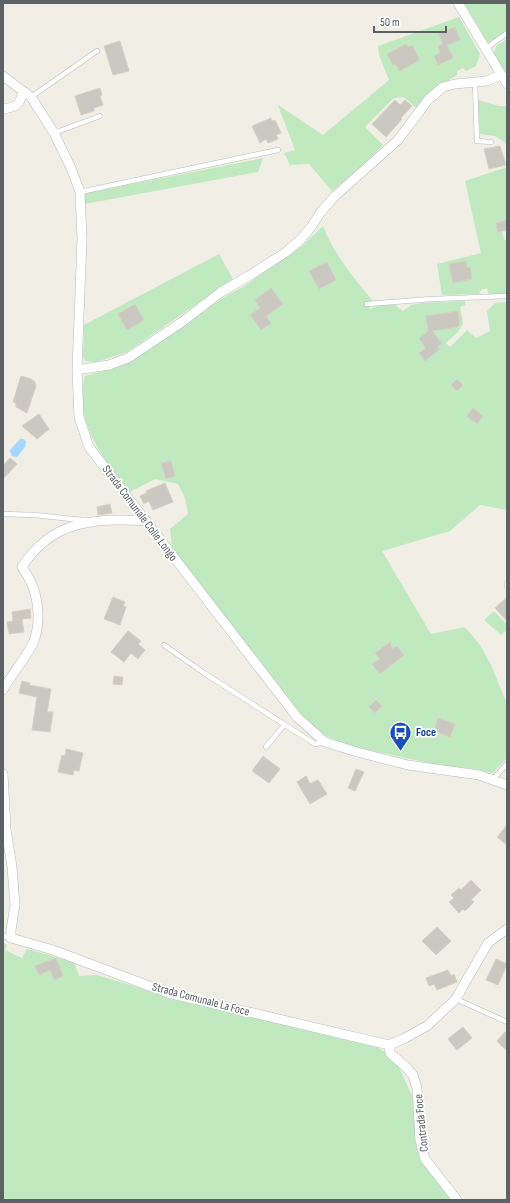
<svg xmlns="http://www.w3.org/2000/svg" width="510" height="1203" viewBox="0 0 510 1203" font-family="'Sofia Sans Condensed',sans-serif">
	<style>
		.green { fill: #c0e9c0 }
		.water { fill: #a6d7ff }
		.building { fill: #cbc8c2; stroke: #d5d0c3 }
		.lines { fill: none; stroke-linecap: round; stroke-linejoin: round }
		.service-casing { stroke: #b7bbbf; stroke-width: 5.5 }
		.minor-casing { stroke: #b7bbbf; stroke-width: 10 }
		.service { stroke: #fff; stroke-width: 4.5 }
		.minor { stroke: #fff; stroke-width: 9 }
		.labels { text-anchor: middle; stroke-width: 3.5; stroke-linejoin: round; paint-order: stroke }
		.street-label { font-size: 12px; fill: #5c6166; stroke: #fff }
		.transit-label { font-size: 12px; font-weight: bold; fill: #164399; stroke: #fff; text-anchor: start }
	</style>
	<rect width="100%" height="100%" fill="#f0eee5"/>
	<path class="green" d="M464,3H507V30L488,43Z
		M459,17L480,54L476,66L466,71L463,68L457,71V75L433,90L416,108L404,97L394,98L365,127L383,145L363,165L332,191L309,164L290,165L284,153L295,150L278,105L323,135L389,80L379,55L378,46Z
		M507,39V76L494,54L496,46Z
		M478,100L499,106H507V144L495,136L480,134L477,101Z
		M263,158L258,172L85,204L84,194L87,193Z
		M507,167V220L496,223L502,231L504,239L507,241V294L489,295L487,288L481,290L479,294L442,295L437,264L481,253L465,181Z
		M323,226C334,254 352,276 372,300L369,309L380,305H395L403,311L411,305L422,303L465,301V305L460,307L463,324L457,333L446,343L450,347L467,330L476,338L490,331L487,311L495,303L507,302V510L480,505L450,531L382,551L431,634L465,627L480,645L491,665L507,704V758L493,773L475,769L438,765L346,745L321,733L301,716L172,547L170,529L188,514L185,498L178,484L155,479L130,492C104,460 72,420 85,376L115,368L184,326L224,297L243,287L302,246Z
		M219,254L233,279L127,352L96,362L85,361L83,356L84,325Z
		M494,611L507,625V633L505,631L501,635L484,620Z
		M3,942L7,945L5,950L22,958L27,949L74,962L79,976L97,975L166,996L376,1046L389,1055L400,1069L413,1098L418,1154L451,1200H3Z"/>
	<path class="water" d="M20,439H24L26,442L25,447L17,457L12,456L10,452V450Z"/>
	<path class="building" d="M455,27L460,40L447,45L453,58L438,65L434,56L440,53L438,46L443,44L439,34Z
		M120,41L129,71L113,75L104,46Z
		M406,44L408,47L412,45L420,60L399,71L396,64L393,65L387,54Z
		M100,88L102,95L100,96L103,105L94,108V111L81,115L75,96Z
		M395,100L400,105L405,100L412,106L401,118L402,119L386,137L372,124Z
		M271,118L272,121L275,120L281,133L276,135L278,139L268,143L266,139L260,143L252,126Z
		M500,146L506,165L489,169L484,149Z
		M507,220V230L498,232L496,223Z
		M466,261L467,268L470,267L472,279L453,283L449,264Z
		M327,262L336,280L319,289L309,271Z
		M271,288L283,304L266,316L271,323L261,330L250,315L260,308L255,300Z
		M135,304L144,320L127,330L118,314Z
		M458,311L460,324L457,327L432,331L442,343L437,347L440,349L425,361L419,353L426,348L419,339L428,331L426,316Z
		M21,376L31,379L35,382L36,386L27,413L16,407V403L13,402Z
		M457,379L463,385L457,391L451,385Z
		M473,408L483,416L477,424L467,416Z
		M39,414L49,429L37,439L22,426Z
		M10,458L17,464L3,479V466Z
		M171,461L175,476L166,479L161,463Z
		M165,483L173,502L153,510L149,501L144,504L140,496L147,493L146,491Z
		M110,504L112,513L98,515L97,507Z
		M113,597L125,602L123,606L126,607L120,625L104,619Z
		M507,597V621L495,608Z
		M30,609L31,618L22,619L24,632L9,634L7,622L13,621L12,612Z
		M128,631L141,641L138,644L145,650L138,659L131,653L124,662L111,652Z
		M390,642L392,649L397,646L404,655L380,674L372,664L380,659L375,653Z
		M114,676L123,677L122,685L113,684Z
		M22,681L30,683L29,685L51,689L47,712H53L50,732L32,730L37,697L19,693Z
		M376,700L382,706L375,713L369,707Z
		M438,718L455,724L450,737L434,731Z
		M66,749L83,753L79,771L74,770L73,775L58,772L62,755L65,756Z
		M263,756L280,769L269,783L252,771Z
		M356,769L364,772L355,791L348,788Z
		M306,776L310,784L318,780L327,794L310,804L297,782Z
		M507,825V845L497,837Z
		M471,880L481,890L471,900L474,902L465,911L463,909L459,913L449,902L454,898L451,895L459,888L461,890Z
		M437,927L451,941L436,955L422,941Z
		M56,958L63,976L54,980L50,970L39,975L35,966Z
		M496,959L507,964L498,985L486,980Z
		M448,970L451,976L454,974L457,982L437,990L434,984L429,986L426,978Z
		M463,1027L472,1038L457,1050L448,1039Z
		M507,1030V1051L497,1041Z"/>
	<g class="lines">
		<defs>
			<path id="service" d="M485,49L507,33
				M475,82L477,141L491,142
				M31,97L97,51
				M54,133L100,116
				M80,192L278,150
				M367,304L432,299L507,296
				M3,514L34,515L82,520L85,521
				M507,584V586
				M164,645L204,673L315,744L325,742
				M266,747L284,725
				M492,780L507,764
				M3,936L11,938
				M456,999L507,1022"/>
			<path id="minor" d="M458,3L507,84
				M3,76L31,97L54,133L71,168L80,192L82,239L77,370L79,417L89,447L297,717L325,742L357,752L408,765L479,775L507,785
				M3,109C17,107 19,106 23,92
				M77,370L109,365L128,358L182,322L221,292L252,274L286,252L300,240L312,226L320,213L335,196L398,140L428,100L443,87L455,84L487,81L501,75
				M3,690C11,675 26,658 33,643C41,625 39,598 30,580C28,576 25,572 22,567C51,521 95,517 146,521
				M3,774L6,829L12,867L15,905L11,930V938L53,950L168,993L389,1045L403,1039L427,1026L456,999L466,981L488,943L507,929
				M389,1045L390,1053L406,1067L413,1075L417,1088L420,1140L425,1159L457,1200"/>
		</defs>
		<use href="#service" class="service-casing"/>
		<use href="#minor" class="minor-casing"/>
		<use href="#service" class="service"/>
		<use href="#minor" class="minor"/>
	</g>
	<defs>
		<symbol id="bus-pin" viewBox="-11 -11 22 30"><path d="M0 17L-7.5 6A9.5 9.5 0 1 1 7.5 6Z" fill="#1a4fb4" stroke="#fff"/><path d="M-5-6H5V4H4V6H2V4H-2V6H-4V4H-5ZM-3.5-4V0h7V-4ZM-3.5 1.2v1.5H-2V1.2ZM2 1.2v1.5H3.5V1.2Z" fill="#fff"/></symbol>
	</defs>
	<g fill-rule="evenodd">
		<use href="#bus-pin" x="388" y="720" width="25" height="34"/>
	</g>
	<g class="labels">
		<g class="street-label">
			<text transform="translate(140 513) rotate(53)" y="4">Strada Comunale Colle Longo</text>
			<text transform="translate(201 999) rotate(15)" y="4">Strada Comunale La Foce</text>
			<text transform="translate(421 1123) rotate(-96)" y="4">Contrada Foce</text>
		</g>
		<g class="transit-label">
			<text x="416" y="736">Foce</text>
		</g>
	</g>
	<rect width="510" height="1203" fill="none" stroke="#5c6166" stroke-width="8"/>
	<path d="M374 26v6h72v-6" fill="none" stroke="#5c6166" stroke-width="2"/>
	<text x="380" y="26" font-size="12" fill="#5c6166" stroke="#ffffff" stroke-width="3" paint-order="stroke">50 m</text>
</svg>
